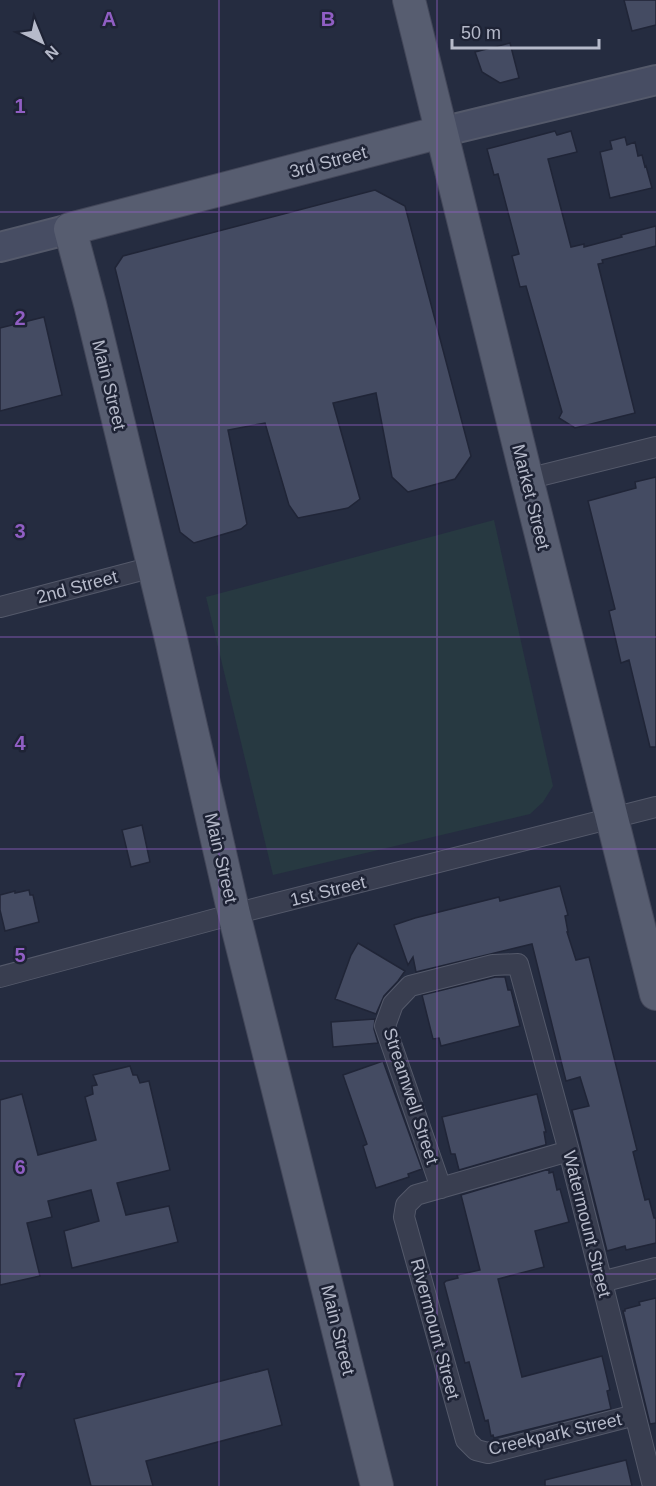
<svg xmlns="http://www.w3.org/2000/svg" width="656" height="1486" viewBox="0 0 656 1486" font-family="Helvetica,sans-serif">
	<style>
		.green { fill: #273941 }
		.building { fill: #444b62; stroke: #202537; stroke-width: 1.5 }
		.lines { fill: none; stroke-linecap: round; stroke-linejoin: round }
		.street-casing { stroke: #54596a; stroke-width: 22 }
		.secondary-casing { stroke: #54596a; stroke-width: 32 }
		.primary-casing { stroke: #434759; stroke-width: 34 }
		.street { stroke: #393e50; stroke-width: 20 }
		.secondary { stroke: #474d63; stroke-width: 28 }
		.primary { stroke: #575d70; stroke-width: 32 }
		.grid { fill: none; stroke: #905ec3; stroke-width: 1.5; stroke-opacity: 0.55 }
		.labels { text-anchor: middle; stroke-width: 5; stroke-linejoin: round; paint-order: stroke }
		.street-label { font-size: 18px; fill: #b6baca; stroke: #1e2335 }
		.grid-label { font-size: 20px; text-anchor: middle; font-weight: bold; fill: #905ec3; stroke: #1e2335; stroke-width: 5; stroke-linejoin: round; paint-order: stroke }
	</style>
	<rect width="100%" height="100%" fill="#252c40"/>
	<path class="green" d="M494,520L553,786L543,802L530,814L273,875L206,597Z"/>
	<path class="building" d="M624,0H656V25L632,31Z
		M510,43L519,78L500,83L482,72L475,52Z
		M555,131L557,135L571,131L577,152L548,159L571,247L584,244V247L622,237L621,235L656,226V246L602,260L603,263L598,264L635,413L575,428L559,418L562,412L526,286L520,287L512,256L519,254L498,174L494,175L487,149Z
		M625,137L627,145L635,142L638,156L642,155L645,167L646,166L652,188L610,198L600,152L612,149L610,141Z
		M375,190L405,206L471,456L455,479L408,492L392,477L376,393L333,403L360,499L348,508L298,518L289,505L265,423L228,430L247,524L241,529L194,543L180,532L115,268L123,256Z
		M44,317L62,395L0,411V328Z
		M656,477V747H650L629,660L621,663L609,611L615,609L588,501L636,488L635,482Z
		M142,825L150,862L131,867L122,830Z
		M560,886L568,915L565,916L568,932H567L576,960L589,957L637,1150L633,1152L645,1200L649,1199L654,1218H656V1243L626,1250L625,1246L607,1251L572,1110L589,1106L580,1077L566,1081L532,944L416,972L413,957L408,965L394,925L415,918L499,897L500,901Z
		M29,890L30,895H33L39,922L5,931L0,910V895L15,891V893Z
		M358,943L405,971L398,981L384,996L376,1014L335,999L351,955Z
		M495,977H505L508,990H511L520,1026L441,1046L439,1038L433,1039L422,995Z
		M375,1019L374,1029L378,1043L333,1047L331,1022Z
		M383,1061L422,1169L408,1174L409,1177L376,1188L363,1146L367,1144L343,1075Z
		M130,1066L133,1075H137L140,1083L149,1081L170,1170L117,1183L126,1215L169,1206L178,1242L72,1268L64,1231L99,1221L91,1190L48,1201L52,1217L27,1223L40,1276L0,1285V1100L22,1094L38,1155L96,1140L85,1097L93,1094L92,1086L97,1085L93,1075Z
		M537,1094L546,1132H544L546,1144L545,1145L459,1170L455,1154H451L442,1117Z
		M549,1169V1173L553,1172L557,1190L560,1189L569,1222L535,1231L544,1267L498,1279L522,1377L602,1356L610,1390L607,1391L611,1409L494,1438L493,1435L491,1436L488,1420L485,1421L469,1362L465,1363L444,1283L446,1281L458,1278L457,1275L480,1270L461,1195Z
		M656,1298V1423L650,1424L623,1311H625V1309L640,1305L639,1302Z
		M268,1369L282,1425L146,1461L153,1486H91L74,1419Z
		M626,1460L632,1486H545V1480Z"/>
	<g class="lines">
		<defs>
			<path id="street" d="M527,479L656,447
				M0,607L153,567
				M0,977L234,914L656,807
				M569,1151L416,1195L406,1205L404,1217L466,1440L476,1450L488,1453L635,1415
				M441,1188L385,1026L393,1004L410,986L493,965L518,964L569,1151L653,1486
				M601,1282L656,1268"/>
			<path id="secondary" d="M441,132L656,80
				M0,247L70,229"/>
			<path id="primary" d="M409,0L527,479L656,994
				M377,1486L234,914L171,639L90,304L70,229L441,132"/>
		</defs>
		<use href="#street" class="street-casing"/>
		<use href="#secondary" class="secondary-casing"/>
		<use href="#primary" class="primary-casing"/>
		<use href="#street" class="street"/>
		<use href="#secondary" class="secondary"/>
		<use href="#primary" class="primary"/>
	</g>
	<path class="grid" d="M219,0V1486M437,0V1486M0,212H656M0,425H656M0,637H656M0,849H656M0,1061H656M0,1274H656"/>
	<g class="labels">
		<g class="street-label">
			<text transform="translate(328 162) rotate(-15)" y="6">3rd Street</text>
			<text transform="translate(109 385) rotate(76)" y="6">Main Street</text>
			<text transform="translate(531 497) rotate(76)" y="6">Market Street</text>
			<text transform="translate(77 587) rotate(-15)" y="6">2nd Street</text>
			<text transform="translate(221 858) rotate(77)" y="6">Main Street</text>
			<text transform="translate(328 891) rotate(-14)" y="6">1st Street</text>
			<text transform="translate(411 1096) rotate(72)" y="6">Streamwell Street</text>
			<text transform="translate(587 1224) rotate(76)" y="6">Watermount Street</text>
			<text transform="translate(435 1329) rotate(75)" y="6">Rivermount Street</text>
			<text transform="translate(338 1330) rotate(76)" y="6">Main Street</text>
			<text transform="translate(555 1434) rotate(-13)" y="6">Creekpark Street</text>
		</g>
	</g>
	<g class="grid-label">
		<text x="109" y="26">A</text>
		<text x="328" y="26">B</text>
		<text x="20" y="113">1</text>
		<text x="20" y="325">2</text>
		<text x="20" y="538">3</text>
		<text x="20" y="750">4</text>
		<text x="20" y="962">5</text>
		<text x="20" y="1174">6</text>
		<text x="20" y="1387">7</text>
	</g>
	<g transform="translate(42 42) rotate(137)" stroke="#1e2335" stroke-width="4.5" paint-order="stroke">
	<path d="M0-4.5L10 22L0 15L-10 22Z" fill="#b6baca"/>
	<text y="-9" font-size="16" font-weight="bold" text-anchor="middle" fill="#b6baca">N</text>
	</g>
	<path d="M452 39v9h147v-9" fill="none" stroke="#b6baca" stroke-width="3"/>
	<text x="461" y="39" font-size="18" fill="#b6baca" stroke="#1e2335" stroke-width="4.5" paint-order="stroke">50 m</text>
</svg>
